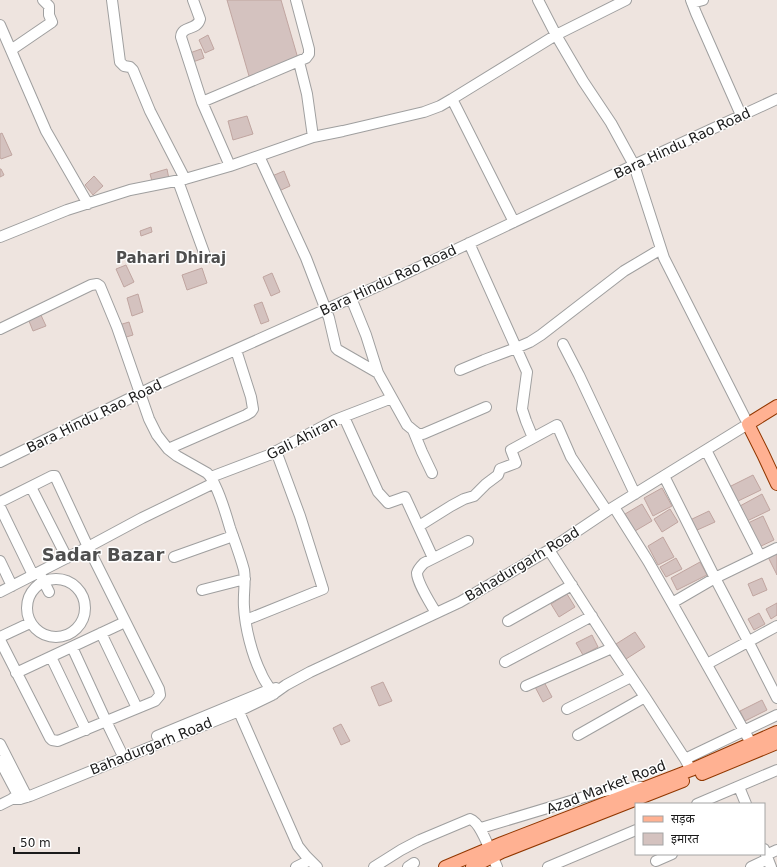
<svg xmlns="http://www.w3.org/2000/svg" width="777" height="867" viewBox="0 0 777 867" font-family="'DejaVu Sans','Noto Sans Devanagari',sans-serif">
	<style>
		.building { fill: #d4c2bf; stroke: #c0a5a0 }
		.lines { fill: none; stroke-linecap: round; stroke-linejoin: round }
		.minor-casing { stroke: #9f9f9f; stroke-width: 12 }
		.major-casing { stroke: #913700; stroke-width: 14 }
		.minor { stroke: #fff; stroke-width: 10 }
		.major { stroke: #ffb192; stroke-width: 12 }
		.labels { text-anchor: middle; stroke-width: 3; stroke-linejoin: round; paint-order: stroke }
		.street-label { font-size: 14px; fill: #1b1b1b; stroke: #fff }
		.neighbourhood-label { font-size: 15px; font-weight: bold; fill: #4e4e4e; stroke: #fff }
		.district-label { font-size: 18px; font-weight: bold; fill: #4e4e4e; stroke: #fff }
	</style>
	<rect width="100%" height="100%" fill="#eee4df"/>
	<path class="building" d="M227,0H281L299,62L249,76Z
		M208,35L214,49L205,53L199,40Z
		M201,49L204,58L190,63L187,54Z
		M247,116L253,134L233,140L228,121Z
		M2,133L12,155L1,159L0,157V134Z
		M0,169H1L4,175L0,177Z
		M167,169L169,179L152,181L150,174Z
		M284,171L290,186L279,191L272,176Z
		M94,176L103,186L93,195L85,185Z
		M151,227L152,232L141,236L140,231Z
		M126,265L134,282L124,287L116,269Z
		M202,268L207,283L187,290L182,275Z
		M272,273L280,292L271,296L263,277Z
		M138,294L143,312L132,316L127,298Z
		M262,302L269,321L261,324L254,305Z
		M39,311L46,326L33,331L27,316Z
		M129,322L133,335L123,338L119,325Z
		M753,475L761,490L736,502L729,487Z
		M662,488L672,506L653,516L644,498Z
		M762,494L770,510L747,521L740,506Z
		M642,504L652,521L635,531L625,514Z
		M670,509L678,522L662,532L654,519Z
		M709,511L715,522L695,531L690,520Z
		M763,516L774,540L759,547L748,523Z
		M663,537L674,557L658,565L648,546Z
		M777,553V575L768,557Z
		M676,558L682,569L666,577L660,567Z
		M700,562L707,575L677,590L671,578Z
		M762,578L767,590L753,596L748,584Z
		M567,594L575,607L559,617L551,604Z
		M777,603V615L771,619L766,609Z
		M759,613L765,624L754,630L748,619Z
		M635,632L645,647L626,659L616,644Z
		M592,635L598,647L583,655L576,643Z
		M543,680L552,697L543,702L534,685Z
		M383,682L392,701L379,706L371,687Z
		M762,700L767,710L745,721L740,711Z
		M341,724L350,741L341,745L333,728Z"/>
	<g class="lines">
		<defs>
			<path id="minor" d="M112,0L120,62L124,66L130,67L133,70L150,111L185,179
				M193,0L200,19C197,31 182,25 181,37L202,102
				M691,0L696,13L741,115
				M692,3L703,0
				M0,25L46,131L88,204
				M11,50L52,22L49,15V6L43,0
				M299,62L307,94L313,137
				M452,99L514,222
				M259,156L306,258L329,318L336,348L338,350L378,373
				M230,166L202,102L306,58L309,54V49L296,0
				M178,181L206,258
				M0,237L67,210L130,190L185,179L230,166L313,137L343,131L424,112L440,106L452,99L556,35L626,0
				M469,243L527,372L522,409L526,421L533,438L557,425L571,457L607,511
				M351,298L366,335L378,373L407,425L413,430L418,434H423L486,407
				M0,329L91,285L97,284L100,286L117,327L149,419L157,435L168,449L177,456L207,473C217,482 226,514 230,528C235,542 240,555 244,570C246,582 243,594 244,607C245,627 252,655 261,673C264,681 269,687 274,694
				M563,344L579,375L635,494
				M460,370L484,360L516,348L530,342L541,335L624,271L661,249
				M344,417L378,492L388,503L405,497L433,558
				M413,430L422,452L432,473
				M168,449L246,415L251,412L253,409L251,397L236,350
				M706,450L760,556
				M0,462L157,385L396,278L634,165L777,99
				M664,476L715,578L748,641L777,698
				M211,477L269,455L335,420L392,398
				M31,487L67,558
				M0,502L52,476H55L88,547L159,689L160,695L155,701L58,741L52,740L50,738L0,640
				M0,507L33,575
				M614,507L648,561L672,603L751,743
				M419,526L451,506L464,499L474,496L486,484L498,475L500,469L516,463L511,450L533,438
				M549,550L612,648L645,697L685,759L691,770
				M174,557L233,536
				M0,561L12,586
				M41,576L49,592
				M27 608a29 29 0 1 1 58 0a29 29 0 1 1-58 0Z
				M202,590L245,579
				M0,592L88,547L142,518L214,483
				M672,603L715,578L777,548
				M436,613C431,604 417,583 417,573C418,569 421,566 424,563L468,541
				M246,620L323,589L300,516L276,451
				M508,621L572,585
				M101,633L137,708
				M0,637L30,623
				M72,647L106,721L121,752
				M51,657L86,730
				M505,662L592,616
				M707,664L777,626
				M16,673L125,622
				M526,686L612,648
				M236,705L298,846L306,856L317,867
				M567,709L631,677
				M578,735L645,697
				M157,736L266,691L276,688
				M0,744L27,797
				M685,759L777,715
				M0,761L20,799
				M739,787L746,804
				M12,799H20L30,796L239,711L272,695L286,685L310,672L460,602L549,550L607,511L748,424L664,258L634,165L611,123L583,81L556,35L538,0
				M697,804L777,770
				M0,805L12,799L17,795
				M481,828L604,791L621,788L641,787
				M764,849L771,867
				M766,855L777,850
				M656,861L672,854
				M296,867L310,860
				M374,867L401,850L420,840L470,819C481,822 492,856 497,867
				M408,867L414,863
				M548,867L636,830
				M751,867L768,859"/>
			<path id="major" d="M777,406L748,424L763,454L777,484
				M702,774L777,743
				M445,867L502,843L691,770L777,732
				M472,867L502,852L683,781"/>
		</defs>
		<use href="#minor" class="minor-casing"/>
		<use href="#major" class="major-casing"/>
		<use href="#minor" class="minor"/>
		<use href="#major" class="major"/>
	</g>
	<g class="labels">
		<g class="street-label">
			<text transform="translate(682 143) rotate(-25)" y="5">Bara Hindu Rao Road</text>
			<text transform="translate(388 280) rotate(-25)" y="5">Bara Hindu Rao Road</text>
			<text transform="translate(94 416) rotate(-26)" y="5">Bara Hindu Rao Road</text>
			<text transform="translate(302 438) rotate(-27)" y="5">Gali Ahiran</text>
			<text transform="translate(522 564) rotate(-31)" y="5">Bahadurgarh Road</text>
			<text transform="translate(151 746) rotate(-22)" y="5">Bahadurgarh Road</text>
			<text transform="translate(606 787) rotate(-21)" y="5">Azad Market Road</text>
		</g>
		<g class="neighbourhood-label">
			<text x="171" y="263">Pahari Dhiraj</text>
		</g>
		<g class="district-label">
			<text x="103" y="561">Sadar Bazar</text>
		</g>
	</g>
	<rect x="635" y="803" width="130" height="52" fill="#ffffff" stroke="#a4a4a4"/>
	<rect x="643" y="816" width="20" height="6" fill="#ffb192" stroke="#a4a4a4"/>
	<text x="671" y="823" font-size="12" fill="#1b1b1b">सड़क</text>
	<rect x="643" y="833" width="20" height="12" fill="#d4c2bf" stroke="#a4a4a4"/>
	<text x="671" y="843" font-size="12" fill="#1b1b1b">इमारत</text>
	<path d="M14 847v6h65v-6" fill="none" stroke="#1b1b1b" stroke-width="2"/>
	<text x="20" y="847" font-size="12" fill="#1b1b1b" stroke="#ffffff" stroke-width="3" paint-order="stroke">50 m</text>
</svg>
